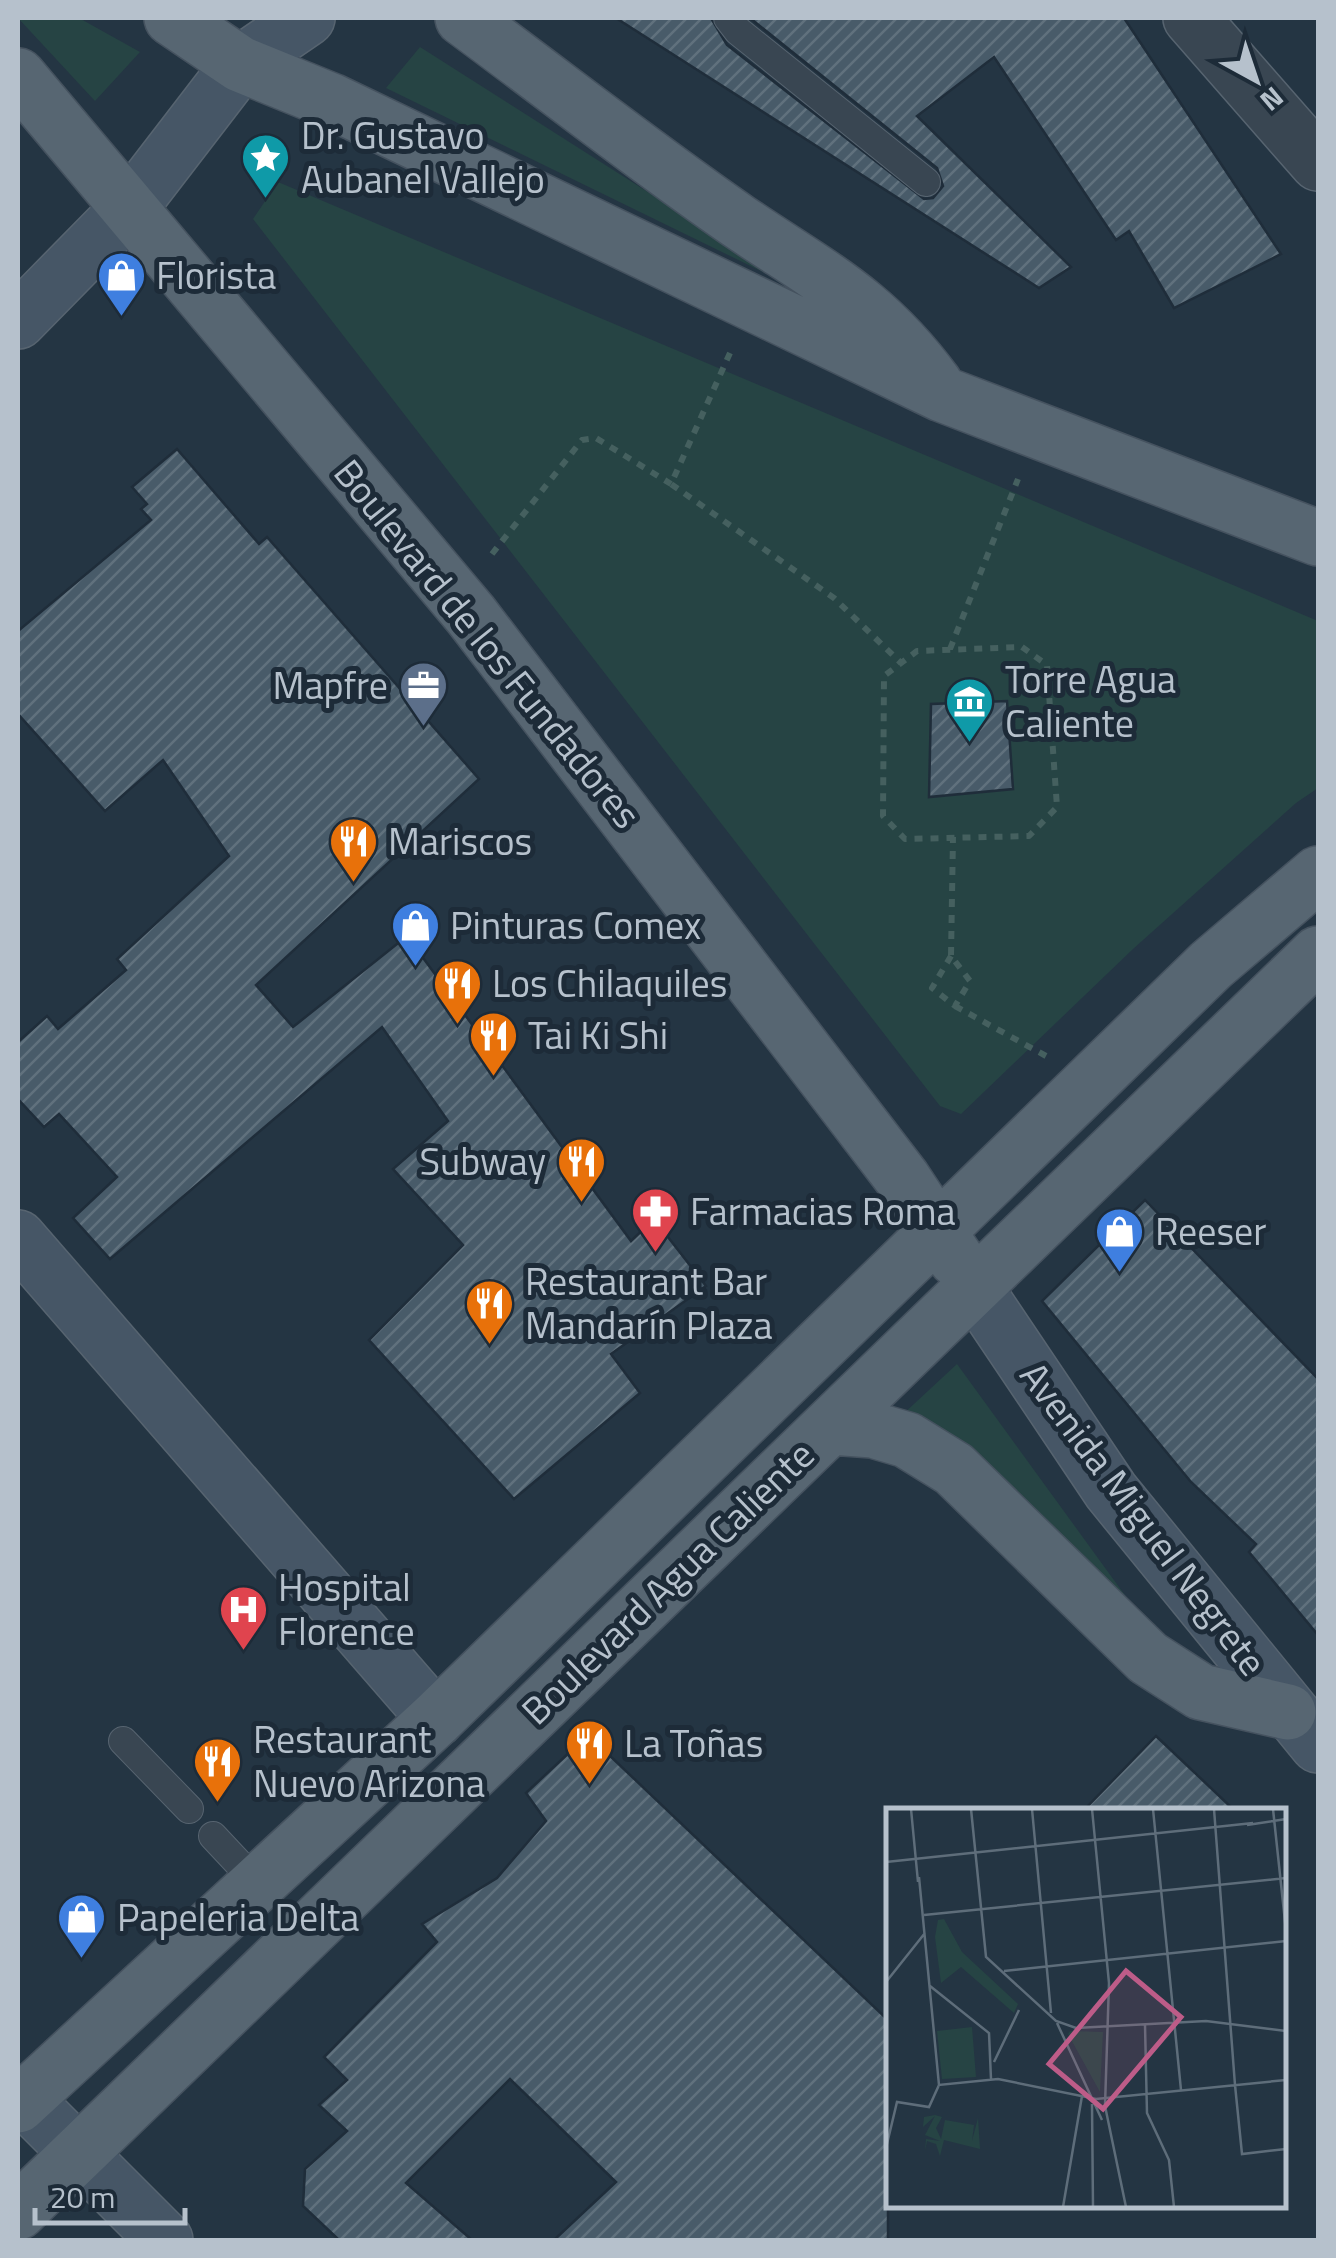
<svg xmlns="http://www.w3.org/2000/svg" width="1336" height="2258" viewBox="0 0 1336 2258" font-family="'Titillium Web',sans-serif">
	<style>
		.green { fill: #264444 }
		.building { fill: url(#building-hatch); stroke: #1f2d3a; stroke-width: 2.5 }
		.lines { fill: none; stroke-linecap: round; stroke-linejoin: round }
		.lane-casing { stroke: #576470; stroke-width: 30 }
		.street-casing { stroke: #576470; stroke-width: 58 }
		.secondary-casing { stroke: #576470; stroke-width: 58 }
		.primary-casing { stroke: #45525f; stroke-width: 58 }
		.path { stroke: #45605f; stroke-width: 6; stroke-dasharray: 8 8; stroke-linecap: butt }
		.lane { stroke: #394652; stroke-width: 28 }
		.street { stroke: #394652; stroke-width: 55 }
		.secondary { stroke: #465666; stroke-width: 55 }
		.primary { stroke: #576672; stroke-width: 55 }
		.labels { text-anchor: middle; stroke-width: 10; stroke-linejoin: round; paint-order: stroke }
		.poi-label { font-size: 38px; fill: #b6c1cc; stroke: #1d2b38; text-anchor: start }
		.street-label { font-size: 38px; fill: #b6c1cc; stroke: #1d2b38 }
		.inset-road { fill: none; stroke: #5e6d7a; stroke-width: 2.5 }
		.view { fill: #bd5c88; fill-opacity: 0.15; stroke: #bd5c88; stroke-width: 5 }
		.inset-edge { fill: none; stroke: #b6c1cc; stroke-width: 5 }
	</style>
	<defs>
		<pattern id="building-hatch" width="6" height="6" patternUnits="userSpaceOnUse" patternTransform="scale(2.5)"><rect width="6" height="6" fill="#485b69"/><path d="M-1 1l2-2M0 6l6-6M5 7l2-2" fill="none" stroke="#60717d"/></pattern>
	</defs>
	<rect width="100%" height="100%" fill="#243543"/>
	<path class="green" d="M18,18H79L140,52L95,101Z
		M420,47L808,294L386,88Z
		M278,182L1318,621V788L1296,803L1133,949L961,1114L940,1106L253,219Z
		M957,1364L1156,1638L901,1416Z"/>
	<path class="building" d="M616,18H711L727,45L924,199L933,198L943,186L937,168L750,18H1124L1281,254L1174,308L1129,231L1116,240L994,57L917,116L1071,267L1039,288Z
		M177,449L259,544L267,537L479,779L256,985L293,1027L407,936L631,1241L654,1219L706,1286L611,1354L640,1393L514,1499L369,1340L463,1245L393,1169L448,1121L382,1027L110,1259L73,1218L117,1177L59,1114L44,1127L18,1099V1042L47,1016L58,1029L126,970L117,959L229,856L163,760L105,811L18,714V631L151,520L141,509L147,504L132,487Z
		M1007,701L1013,789L929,797L931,704Z
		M1145,1200L1318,1379V1635L1249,1552L1256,1544L1191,1482L1042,1301Z
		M588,1735L888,2020V2240H554L616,2182L510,2079L406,2183L472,2240H339L303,2206L305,2169L347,2131L319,2105L347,2080L324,2057L437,1942L422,1924L497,1878L546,1821L526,1793Z
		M1156,1736L1234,1810H1084Z"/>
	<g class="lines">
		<defs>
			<path id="lane" d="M728,18L738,31L926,182
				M123,1741L189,1809
				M213,1836L257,1883"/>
			<path id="street" d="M1191,18L1318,163"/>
			<path id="secondary" d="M18,321L130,207L240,64L307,18
				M18,1238L436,1719
				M974,1287L1111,1491L1318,1745
				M18,2093L165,2240"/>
			<path id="primary" d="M172,18L240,64L331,101L942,394L1318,538
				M463,18C554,85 644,156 738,221C819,276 874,301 935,384
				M18,76L471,615L903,1179L956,1259
				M831,1427L873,1430L907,1440L954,1469L1148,1658L1201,1692L1288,1712
				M18,2105L436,1719L1211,965L1318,874
				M18,2212L1318,954"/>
		</defs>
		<use href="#lane" class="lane-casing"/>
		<use href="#street" class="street-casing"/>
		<use href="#secondary" class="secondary-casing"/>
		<use href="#primary" class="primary-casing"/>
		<path class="path" d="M730,353L671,484L834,598L901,663
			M492,554L582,440L596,438L671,484
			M1022,647L1047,665L1057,807L1029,836L905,839L883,816L884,676L917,651Z
			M950,649L1018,479
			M951,956L932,988L955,1006L970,981L951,956L953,837
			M955,1006L1046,1056"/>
		<use href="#lane" class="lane"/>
		<use href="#street" class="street"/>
		<use href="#secondary" class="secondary"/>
		<use href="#primary" class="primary"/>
	</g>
	<defs>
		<symbol id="sight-pin" viewBox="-11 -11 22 30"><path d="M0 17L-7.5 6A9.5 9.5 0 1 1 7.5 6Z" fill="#0f9aa8" stroke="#1d2b38"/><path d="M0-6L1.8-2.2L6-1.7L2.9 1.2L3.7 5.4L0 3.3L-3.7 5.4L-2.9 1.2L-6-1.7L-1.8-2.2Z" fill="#fff"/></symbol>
		<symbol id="shop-pin" viewBox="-11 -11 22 30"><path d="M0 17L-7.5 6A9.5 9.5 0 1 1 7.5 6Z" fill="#3f7fe0" stroke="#1d2b38"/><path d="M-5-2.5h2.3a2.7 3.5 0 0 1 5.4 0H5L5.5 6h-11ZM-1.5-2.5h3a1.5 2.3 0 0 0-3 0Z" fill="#fff"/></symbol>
		<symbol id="office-pin" viewBox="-11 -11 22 30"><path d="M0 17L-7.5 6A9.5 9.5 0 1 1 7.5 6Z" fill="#5c6f8a" stroke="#1d2b38"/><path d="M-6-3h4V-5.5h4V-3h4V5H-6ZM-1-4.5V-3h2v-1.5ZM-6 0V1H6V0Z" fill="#fff"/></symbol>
		<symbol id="museum-pin" viewBox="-11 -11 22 30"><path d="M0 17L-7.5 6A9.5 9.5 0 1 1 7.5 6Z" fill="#0f9aa8" stroke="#1d2b38"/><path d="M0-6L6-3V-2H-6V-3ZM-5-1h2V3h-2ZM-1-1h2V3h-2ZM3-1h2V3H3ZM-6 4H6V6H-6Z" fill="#fff"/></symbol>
		<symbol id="restaurant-pin" viewBox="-11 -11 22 30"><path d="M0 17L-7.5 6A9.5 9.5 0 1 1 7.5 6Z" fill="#e8710a" stroke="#1d2b38"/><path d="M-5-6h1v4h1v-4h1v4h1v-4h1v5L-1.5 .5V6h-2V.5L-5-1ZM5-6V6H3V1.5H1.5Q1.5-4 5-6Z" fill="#fff"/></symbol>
		<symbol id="pharmacy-pin" viewBox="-11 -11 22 30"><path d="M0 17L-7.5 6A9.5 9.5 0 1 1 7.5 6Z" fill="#e0444e" stroke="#1d2b38"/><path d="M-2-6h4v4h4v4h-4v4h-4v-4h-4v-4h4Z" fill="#fff"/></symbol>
		<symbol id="hospital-pin" viewBox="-11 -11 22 30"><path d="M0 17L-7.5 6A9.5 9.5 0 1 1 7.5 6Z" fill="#e0444e" stroke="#1d2b38"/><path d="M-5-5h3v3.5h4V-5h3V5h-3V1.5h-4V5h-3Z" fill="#fff"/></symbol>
	</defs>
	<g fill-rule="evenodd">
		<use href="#sight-pin" x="238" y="130" width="55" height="75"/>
		<use href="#shop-pin" x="94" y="248" width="55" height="75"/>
		<use href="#office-pin" x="396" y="658" width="55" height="75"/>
		<use href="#museum-pin" x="942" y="674" width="55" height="75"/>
		<use href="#restaurant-pin" x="326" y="814" width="55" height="75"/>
		<use href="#shop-pin" x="388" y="898" width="55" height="75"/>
		<use href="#restaurant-pin" x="430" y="956" width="55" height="75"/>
		<use href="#restaurant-pin" x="466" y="1008" width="55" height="75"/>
		<use href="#restaurant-pin" x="554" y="1134" width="55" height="75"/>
		<use href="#pharmacy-pin" x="628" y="1184" width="55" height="75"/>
		<use href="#shop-pin" x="1092" y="1204" width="55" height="75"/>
		<use href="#restaurant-pin" x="462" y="1276" width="55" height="75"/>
		<use href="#hospital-pin" x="216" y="1582" width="55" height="75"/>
		<use href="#restaurant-pin" x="562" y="1716" width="55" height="75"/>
		<use href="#restaurant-pin" x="190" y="1734" width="55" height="75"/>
		<use href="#shop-pin" x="54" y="1890" width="55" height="75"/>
	</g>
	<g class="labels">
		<g class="poi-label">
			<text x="301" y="149">Dr. Gustavo<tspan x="301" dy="44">Aubanel Vallejo</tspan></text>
			<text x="156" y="289">Florista</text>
			<text x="1005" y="693">Torre Agua<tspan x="1005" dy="44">Caliente</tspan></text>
			<text x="388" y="699" text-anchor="end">Mapfre</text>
			<text x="388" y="855">Mariscos</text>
			<text x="450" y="939">Pinturas Comex</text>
			<text x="492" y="997">Los Chilaquiles</text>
			<text x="528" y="1049">Tai Ki Shi</text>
			<text x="546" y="1175" text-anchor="end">Subway</text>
			<text x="690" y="1225">Farmacias Roma</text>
			<text x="1155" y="1245">Reeser</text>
			<text x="525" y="1295">Restaurant Bar<tspan x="525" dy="44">Mandarín Plaza</tspan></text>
			<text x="278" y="1601">Hospital<tspan x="278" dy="44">Florence</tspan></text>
			<text x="253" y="1753">Restaurant<tspan x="253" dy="44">Nuevo Arizona</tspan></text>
			<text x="624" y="1757">La Toñas</text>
			<text x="117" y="1931">Papeleria Delta</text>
		</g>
		<g class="street-label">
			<text transform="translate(487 644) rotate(51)" y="13">Boulevard de los Fundadores</text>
			<text transform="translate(1143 1519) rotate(53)" y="13">Avenida Miguel Negrete</text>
			<text transform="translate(668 1583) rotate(-44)" y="13">Boulevard Agua Caliente</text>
		</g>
	</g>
	<g transform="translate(886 1808)">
		<rect width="400" height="400" fill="#243543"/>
		<path d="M58,111L76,144L132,196L128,205L75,159L55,175L49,129L52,112ZM86,219L90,269L56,271L51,223ZM184,223L217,224L214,284L182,226ZM49,307L56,309L50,320L55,331L59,312L88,317L86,333L92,310L94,341L58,332L54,348L50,336L41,333L39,343L40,331L54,333L39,327L49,308L37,319L38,309Z" fill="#264444"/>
		<path class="inset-road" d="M25,1L32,74M85,1L100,149L170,213L190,220L320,213L400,223M146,1L165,205M206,1L223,175L219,298L240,399M267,1L295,282M328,1L349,277M387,1L400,123M361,17L400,11M0,54L367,15M33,69L53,277L112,271L210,291L400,272M38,107L400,70M118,163L400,133M0,174L39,125M44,178L103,225L105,271M171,215L216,312M259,217L261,305L283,352L288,399M108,254L133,202M349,277L356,346L400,341M206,296L207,399M0,340L11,294L43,299L53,277M177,399L196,288"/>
		<path class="view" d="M240,163L295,209L217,301L163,256Z"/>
		<rect width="400" height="400" class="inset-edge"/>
	</g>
	<rect width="1336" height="2258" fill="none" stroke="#b6c1cc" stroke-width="40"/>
	<g transform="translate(1256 80) rotate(140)" stroke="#1d2b38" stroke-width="8" paint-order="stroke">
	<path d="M0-8L18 38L0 25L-18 38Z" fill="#b6c1cc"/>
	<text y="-15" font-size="28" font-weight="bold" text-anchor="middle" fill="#b6c1cc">N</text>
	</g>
	<path d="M35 2208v15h150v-15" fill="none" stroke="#b6c1cc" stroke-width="5"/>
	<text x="50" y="2208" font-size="30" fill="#b6c1cc" stroke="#1d2b38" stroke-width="8" paint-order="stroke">20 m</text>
</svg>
